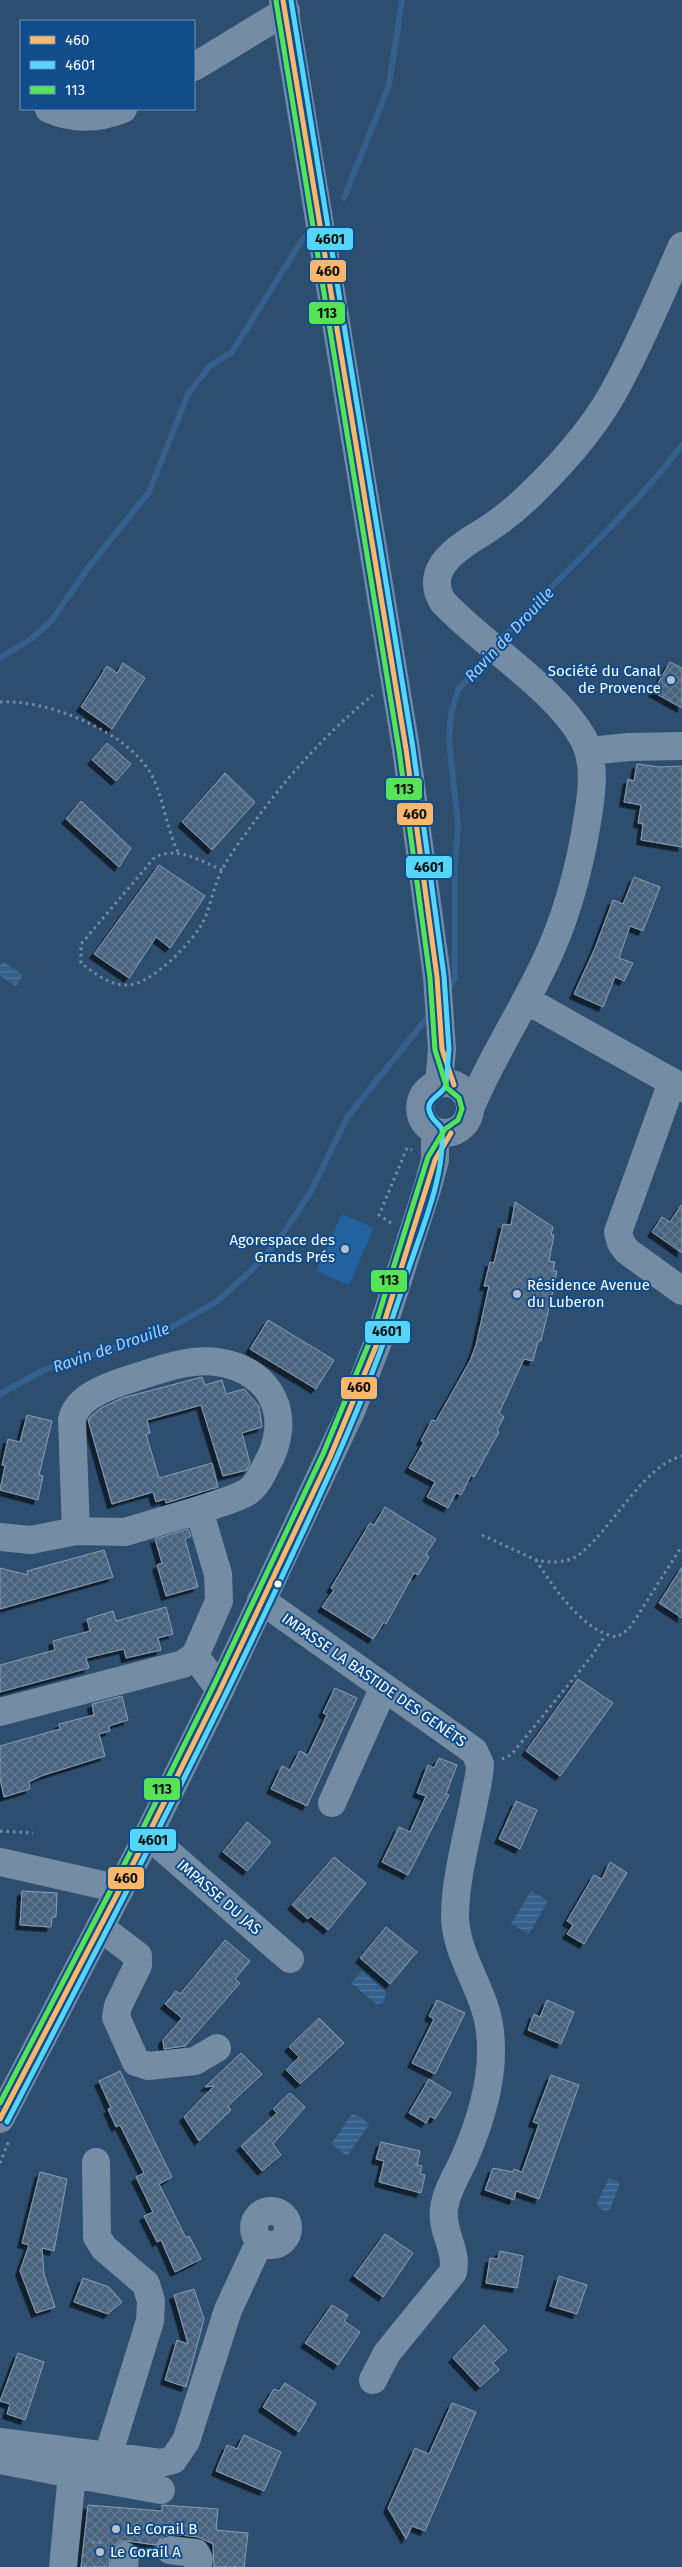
<svg xmlns="http://www.w3.org/2000/svg" width="682" height="2567" viewBox="0 0 682 2567" font-family="'Fira Sans',sans-serif">
	<style>
		.green { fill: #2262a1 }
		.water { fill: url(#water-rules) }
		.lines { fill: none; stroke-linecap: round; stroke-linejoin: round }
		.stream { stroke: #34608d; stroke-width: 6 }
		.building { fill: url(#building-cross-hatch); stroke: #889db2; filter: url(#shadow) }
		.path { stroke: #748ca4; stroke-width: 3; stroke-dasharray: 2.5 4; stroke-linecap: butt }
		.minor { stroke: #748ca4; stroke-width: 28 }
		.major { stroke: #738aa2; stroke-width: 28 }
		.bus-1-casing { stroke: #114d8b; stroke-width: 9 }
		.bus-2-casing { stroke: #114d8b; stroke-width: 9 }
		.bus-3-casing { stroke: #114d8b; stroke-width: 9 }
		.bus-1 { stroke: #feb76b; stroke-width: 5 }
		.bus-2 { stroke: #56d5fa; stroke-width: 5 }
		.bus-3 { stroke: #56e356; stroke-width: 5 }
		.poi-dot { fill: #b6c1cd; stroke: #114d8b; stroke-width: 2 }
		.bus-dot { fill: #fff; stroke: #114d8b; stroke-width: 2 }
		.labels { text-anchor: middle; stroke-width: 4; stroke-linejoin: round; paint-order: stroke }
		.poi-label { font-size: 15px; fill: #fff; stroke: #114d8b; text-anchor: start }
		.street-label { font-size: 15px; fill: #fff; stroke: #114d8b }
		.water-label { font-size: 16px; font-style: italic; fill: #a4cff9; stroke: #114d8b }
		.line-badge { stroke: #114d8b; stroke-width: 2 }
		.pale-badge-label { font-size: 14px; text-anchor: middle; font-weight: bold; fill: #111 }
	</style>
	<defs>
		<pattern id="water-rules" width="6" height="5" patternUnits="userSpaceOnUse" patternTransform="scale(1.25)"><rect width="6" height="5" fill="#34608d"/><path d="M0 2.5h6" fill="none" stroke="#52789e"/></pattern>
		<pattern id="building-cross-hatch" width="8" height="8" patternUnits="userSpaceOnUse" patternTransform="scale(1.25)"><rect width="8" height="8" fill="#48637e"/><path d="M0 0l8 8M0 8l8-8" fill="none" stroke="#637a91"/></pattern>
		<filter id="shadow"><feDropShadow dx="-4.5" dy="4.5" stdDeviation="0" flood-color="#0009"/></filter>
	</defs>
	<rect width="100%" height="100%" fill="#2d4e6f"/>
	<path class="green" d="M342,1214L374,1228L349,1285L316,1271Z"/>
	<path class="water" d="M3,961L23,975L16,986L0,976V966Z
		M531,1891L548,1901L529,1934L511,1924Z
		M362,1971L387,1993L383,2003L376,2004L351,1983Z
		M352,2114L362,2118L369,2125L347,2156L331,2144Z
		M609,2178L619,2182V2186L610,2209L605,2211L599,2208L597,2203Z"/>
	<g class="lines">
		<path class="stream" d="M344,198L389,85L402,0
			M497,644C558,577 627,517 682,445
			M0,658L31,639L51,621L88,568L149,492L188,394L210,366L232,352L304,237
			M447,990L455,979V866L458,825L449,741L451,714L458,690L489,653
			M0,1394L44,1370L161,1333L216,1302L250,1272L279,1240L310,1193L348,1116L431,1013"/>
	</g>
	<path class="building" d="M670,662L682,668V708L653,692Z
		M123,663L145,678L112,729L81,707L107,666L117,673Z
		M107,743L131,764L116,781L92,760Z
		M637,764L660,767L682,766V847L641,840L643,824L638,823L641,805L624,802L628,779L634,781Z
		M225,773L255,802L212,850L182,822Z
		M81,801L131,848L119,867L66,819Z
		M159,865L205,896L170,948L156,937L129,978L94,954Z
		M634,877L660,887L643,931L630,926L619,958L633,963L624,981L615,977L603,1007L574,994L595,948L613,900L623,904Z
		M515,1202L553,1227L551,1235H554L549,1261L555,1262L553,1271H557L552,1295L541,1341H538L533,1361L524,1359L499,1413L504,1417L497,1430L499,1432L474,1477L471,1475L461,1495L456,1493L448,1508L427,1497L435,1482L409,1468L424,1442L421,1441L432,1420L436,1421L470,1361L476,1345L489,1286H484L490,1262L494,1263L503,1224L511,1225Z
		M682,1204V1253L652,1232L662,1217L670,1222Z
		M268,1320L334,1360L316,1389L250,1349Z
		M202,1377L205,1385L222,1380L226,1394L244,1389L259,1406L262,1427L242,1433L250,1463L247,1470L223,1476L201,1405L147,1420L150,1433L146,1434L159,1478L212,1463L218,1487L166,1503L165,1499L156,1502L153,1492L112,1504L88,1420L91,1416L101,1408L122,1398Z
		M27,1415L52,1421L39,1475L43,1476L38,1500L0,1490L5,1466L2,1465L8,1439L20,1442Z
		M385,1507L436,1539L426,1554L429,1557L418,1575L414,1573L386,1624L384,1622L373,1639L322,1607L334,1590L331,1588L370,1523L374,1525Z
		M188,1529L191,1536L185,1539L198,1587L166,1596L157,1565L162,1563L155,1539Z
		M104,1550L113,1577L0,1609V1568L28,1575L27,1571Z
		M682,1567V1618L659,1603Z
		M166,1607L173,1634L158,1638L161,1650L126,1658L124,1649L86,1658L89,1668L0,1692V1665L55,1650L53,1641L90,1631L87,1619L113,1611L116,1621Z
		M578,1679L613,1703L560,1776L526,1751Z
		M335,1688L357,1698L307,1806L271,1789L282,1766L290,1770L300,1751L308,1755L327,1715L323,1713Z
		M122,1696L128,1720L109,1726L110,1731L99,1734L105,1756L41,1776L29,1782L30,1789L4,1797L0,1778V1746L60,1729L59,1724L94,1715L92,1704Z
		M439,1758L457,1765L446,1794L449,1795L408,1875L382,1862L399,1827L410,1832L426,1796L417,1793L428,1765L434,1768Z
		M516,1801L537,1810L520,1849L499,1839Z
		M247,1822L271,1842L247,1871L223,1852Z
		M334,1857L366,1883L328,1930L311,1916L308,1919L292,1905Z
		M610,1862L627,1873L584,1944L567,1934L573,1925L567,1921L594,1875L602,1879Z
		M22,1891L57,1893L56,1917H52L51,1927L20,1925Z
		M386,1927L417,1952L390,1984L360,1958Z
		M225,1940L250,1961L235,1979L240,1983L185,2046L164,2049L163,2040L182,2018L165,2004L176,1991L180,1994Z
		M437,2000L465,2013L435,2074L412,2063L434,2019L429,2016Z
		M547,2000L574,2012L561,2044L528,2030L534,2014L540,2017Z
		M319,2018L344,2043L300,2084L286,2070L299,2057L289,2047Z
		M241,2053L262,2074L228,2106L231,2110L199,2141L184,2117L214,2086L205,2087Z
		M120,2071L172,2177L159,2184L186,2238L189,2236L201,2259L175,2272L161,2240L157,2242L144,2216L153,2212L136,2177L144,2173L120,2125L116,2127L108,2109L111,2108L99,2081Z
		M551,2075L579,2085L539,2199L516,2191L514,2200L485,2190L493,2168L513,2172L514,2169L522,2172L539,2124L533,2122Z
		M429,2079L451,2093L435,2119L430,2116L426,2123L409,2113Z
		M290,2093L305,2107L273,2144L281,2155L262,2171L241,2146L277,2113L273,2109Z
		M381,2142L420,2151L417,2165L422,2166L420,2174L425,2175L421,2193L379,2182L384,2161L376,2159Z
		M40,2172L67,2179L54,2251L42,2248L44,2274L55,2307L36,2313L20,2271L29,2245L22,2243Z
		M385,2234L413,2253L383,2297L354,2276Z
		M500,2251L523,2256L517,2288L486,2283L490,2258L498,2259Z
		M559,2276L587,2285L577,2314L550,2306Z
		M83,2278L109,2287L122,2302L108,2314L74,2302Z
		M194,2289L204,2319L186,2387L165,2380L177,2340L188,2344L174,2295Z
		M332,2305L348,2315L344,2321L360,2332L338,2365L305,2343Z
		M484,2325L507,2350L493,2363L499,2370L480,2387L453,2358Z
		M18,2353L44,2362L25,2420L7,2414L10,2404L0,2401Z
		M285,2383L316,2403L299,2432L263,2407L274,2389L279,2391Z
		M452,2403L476,2412L425,2531L412,2526L406,2539L388,2508L415,2448L429,2454Z
		M244,2435L281,2452L264,2491L216,2471L227,2445L237,2449Z
		M88,2505L162,2511V2505L218,2509L216,2530L248,2533L244,2567H214L213,2544L198,2537L172,2534L163,2536L156,2545L127,2541L119,2542L112,2547L109,2567H81Z"/>
	<g class="lines">
		<path class="path" d="M0,702C46,699 122,730 148,769C163,791 165,826 178,852
			M222,870C200,861 179,846 155,857L81,944V963C94,973 110,986 128,985C151,985 195,940 204,920C211,904 214,885 222,870C230,854 242,839 252,825C287,777 326,733 373,695
			M391,1223L379,1215L407,1148L412,1150
			M482,1535L536,1560C548,1563 567,1563 577,1556C611,1532 642,1466 682,1456
			M536,1560C553,1587 583,1632 617,1637L629,1629L682,1546
			M502,1759L511,1755L591,1657L605,1636
			M0,1831L33,1833
			M0,2163L9,2140
			M92,2542L105,2543"/>
		<path class="minor" d="M194,67L286,11
			M49,109C74,120 98,119 123,109
			M589,751L629,747L682,746
			M526,1000L672,1082
			M682,1088L672,1082L618,1232L621,1243L627,1251L682,1291
			M470,1109C493,1053 528,1003 552,947C570,905 581,861 588,816C592,791 596,762 583,738C555,688 483,645 443,602C422,568 460,546 485,531C502,520 518,507 532,493C566,460 599,422 620,380C643,337 662,291 682,246
			M76,1531L72,1420C76,1398 106,1387 124,1381C154,1372 186,1358 217,1362C273,1370 294,1418 266,1466C262,1474 257,1485 249,1491C235,1500 215,1504 199,1510
			M0,1537L31,1540L76,1531L125,1532L199,1510L218,1574L219,1601L195,1656L183,1664L0,1712
			M261,1600L474,1751L480,1764C480,1776 476,1789 474,1801C467,1837 456,1876 455,1913C454,1955 486,1990 490,2032C495,2074 482,2118 465,2157C458,2173 446,2191 444,2209C441,2232 458,2250 453,2272L387,2353L373,2380
			M195,1656L220,1690
			M332,1803L384,1687
			M148,1835L290,1959
			M0,1862L120,1889
			M100,1927L138,1956V1965L118,2006L116,2017L136,2062L148,2066L195,2061L217,2048
			M96,2162L97,2237L104,2248L146,2284L151,2301L150,2321L108,2456
			M254 2228a17 17 0 1 1 34 0a17 17 0 1 1-34 0Z
			M0,2442L161,2463L173,2460L186,2441L228,2310L260,2241
			M0,2460L72,2474
			M170,2550L196,2553L199,2559L198,2567
			M63,2567L72,2474L161,2490
			M124,2567L125,2556"/>
		<path class="major" d="M283,0L406,749L437,977L442,1049L439,1084
			M420 1108a25 25 0 1 1 50 0a25 25 0 1 1-50 0Z
			M0,2119L148,1835L220,1690L352,1409L379,1339L428,1186L435,1160V1131"/>
		<defs>
			<path id="bus-1" d="M283,0L406,749L437,977L442,1049L454,1085
				M0,2119L148,1835L220,1690L330,1457L379,1339L435,1160L451,1133"/>
			<path id="bus-2" d="M7,2122C97,1949 188,1776 271,1600C321,1494 371,1389 406,1277C421,1229 445,1179 442,1129C439,1124 435,1122 432,1117C421,1099 442,1097 446,1085L449,1049L444,976L413,748L291,0"/>
			<path id="bus-3" d="M0,2103L141,1832L213,1687L323,1454L372,1336L428,1157L445,1129L458,1120L462,1109L459,1098L447,1088L435,1050L430,978L399,750L276,1"/>
		</defs>
		<use href="#bus-1" class="bus-1-casing"/>
		<use href="#bus-2" class="bus-2-casing"/>
		<use href="#bus-3" class="bus-3-casing"/>
		<use href="#bus-1" class="bus-1"/>
		<use href="#bus-2" class="bus-2"/>
		<use href="#bus-3" class="bus-3"/>
	</g>
	<g class="poi-dot">
		<circle cx="671" cy="680" r="5"/>
		<circle cx="345" cy="1249" r="5"/>
		<circle cx="517" cy="1294" r="5"/>
		<circle cx="116" cy="2529" r="5"/>
		<circle cx="100" cy="2552" r="5"/>
	</g>
	<circle class="bus-dot" cx="278" cy="1584" r="4.5"/>
	<g class="labels">
		<g class="poi-label">
			<text x="661" y="676" text-anchor="end">Société du Canal<tspan x="661" dy="17">de Provence</tspan></text>
			<text x="335" y="1245" text-anchor="end">Agorespace des<tspan x="335" dy="17">Grands Prés</tspan></text>
			<text x="527" y="1290">Résidence Avenue<tspan x="527" dy="17">du Luberon</tspan></text>
			<text x="126" y="2534">Le Corail B</text>
			<text x="110" y="2557">Le Corail A</text>
		</g>
		<g class="street-label">
			<text transform="translate(374 1680) rotate(35)" y="5">IMPASSE LA BASTIDE DES GENÊTS</text>
			<text transform="translate(219 1897) rotate(41)" y="5">IMPASSE DU JAS</text>
		</g>
		<g class="water-label">
			<text transform="translate(509 634) rotate(-47)" y="6">Ravin de Drouille</text>
			<text transform="translate(111 1347) rotate(-19)" y="6">Ravin de Drouille</text>
		</g>
	</g>
	<g class="line-badge">
		<rect x="306" y="227" width="48" height="24" rx="5" fill="#56d5fa"/>
		<rect x="309" y="259" width="38" height="24" rx="5" fill="#feb76b"/>
		<rect x="308" y="301" width="38" height="24" rx="5" fill="#56e356"/>
		<rect x="385" y="777" width="38" height="24" rx="5" fill="#56e356"/>
		<rect x="396" y="802" width="38" height="24" rx="5" fill="#feb76b"/>
		<rect x="405" y="855" width="48" height="24" rx="5" fill="#56d5fa"/>
		<rect x="370" y="1269" width="38" height="24" rx="5" fill="#56e356"/>
		<rect x="364" y="1320" width="47" height="24" rx="5" fill="#56d5fa"/>
		<rect x="340" y="1376" width="38" height="24" rx="5" fill="#feb76b"/>
		<rect x="143" y="1777" width="38" height="24" rx="5" fill="#56e356"/>
		<rect x="129" y="1828" width="48" height="24" rx="5" fill="#56d5fa"/>
		<rect x="107" y="1866" width="38" height="24" rx="5" fill="#feb76b"/>
	</g>
	<g class="pale-badge-label">
		<text x="330" y="244">4601</text>
		<text x="328" y="276">460</text>
		<text x="327" y="318">113</text>
		<text x="404" y="794">113</text>
		<text x="415" y="819">460</text>
		<text x="429" y="872">4601</text>
		<text x="389" y="1285">113</text>
		<text x="387" y="1336">4601</text>
		<text x="359" y="1392">460</text>
		<text x="162" y="1794">113</text>
		<text x="153" y="1845">4601</text>
		<text x="126" y="1883">460</text>
	</g>
	<rect x="20" y="20" width="175" height="90" fill="#114d8b" stroke="#7094b9"/>
	<rect x="30" y="36" width="25" height="8" fill="#feb76b" stroke="#7094b9"/>
	<text x="65" y="45" font-size="15" fill="#ffffff">460</text>
	<rect x="30" y="61" width="25" height="8" fill="#56d5fa" stroke="#7094b9"/>
	<text x="65" y="70" font-size="15" fill="#ffffff">4601</text>
	<rect x="30" y="86" width="25" height="8" fill="#56e356" stroke="#7094b9"/>
	<text x="65" y="95" font-size="15" fill="#ffffff">113</text>
</svg>
